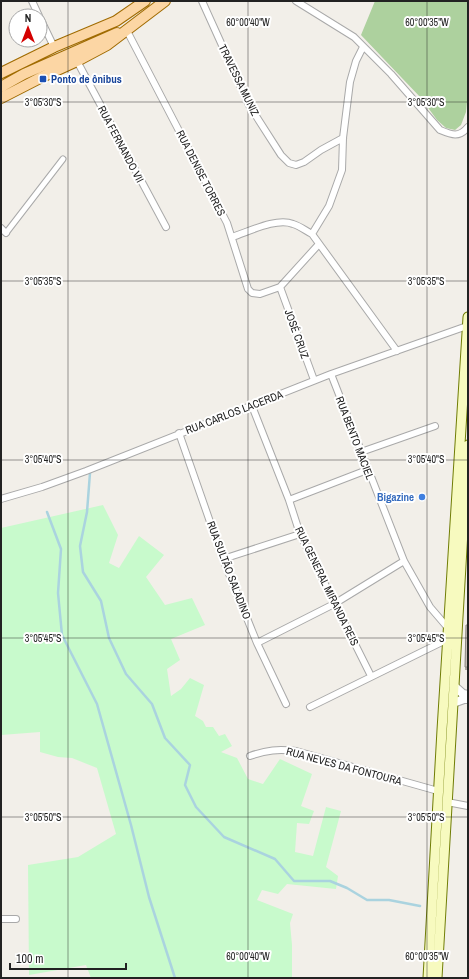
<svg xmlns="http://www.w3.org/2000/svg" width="469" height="979" viewBox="0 0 469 979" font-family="'Archivo Narrow',sans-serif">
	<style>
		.forest { fill: #add19e }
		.park { fill: #c8facc }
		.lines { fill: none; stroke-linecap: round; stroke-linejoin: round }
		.stream { stroke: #aad3df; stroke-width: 2.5 }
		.pedestrian-casing { stroke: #a9a9a9; stroke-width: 7 }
		.minor-casing { stroke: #a9a9a9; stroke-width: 8 }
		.tertiary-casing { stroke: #a9a9a9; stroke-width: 10 }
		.secondary-casing { stroke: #707d05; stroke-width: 11 }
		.primary-casing { stroke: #a06b00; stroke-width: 12 }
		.pedestrian { stroke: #fff; stroke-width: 5 }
		.minor { stroke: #fff; stroke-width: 6 }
		.tertiary { stroke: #fff; stroke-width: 8 }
		.secondary { stroke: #f7fabf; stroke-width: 9 }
		.primary { stroke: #fcd6a4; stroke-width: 10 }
		.wall { fill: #aba49e }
		.building { fill: #c7bfb8; stroke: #8b8681 }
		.ticks { fill: none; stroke: #222; stroke-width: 1; stroke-opacity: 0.45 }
		.transit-dot { fill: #1a4fb4; stroke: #fff; stroke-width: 1.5 }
		.shop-dot { fill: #3f7fe0; stroke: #fff; stroke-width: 1.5 }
		.labels { text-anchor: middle; stroke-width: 4; stroke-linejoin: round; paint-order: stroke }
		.transit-label { font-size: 11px; font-weight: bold; fill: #164399; stroke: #fff; text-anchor: start }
		.street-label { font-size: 11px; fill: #222; stroke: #fff }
		.shop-label { font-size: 11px; font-weight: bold; fill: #366cbe; stroke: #fff; text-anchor: end }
		.ticks-label { font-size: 10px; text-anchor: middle; fill: #222; stroke: #fff; stroke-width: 4; stroke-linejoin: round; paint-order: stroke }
	</style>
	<rect width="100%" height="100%" fill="#f2efe9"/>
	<path class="forest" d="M375,1H468V92L466,112L461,125L455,130L446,128L437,120L421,98L361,35Z"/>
	<path class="park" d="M103,505L118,535L109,563L119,568L139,536L164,555L146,577L165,605L192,598L205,625L171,639L180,660L167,669L171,696L181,689L190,678L204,685L195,716L203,721L206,727H213L219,736L225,734L232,746L221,752L237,758L248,779L263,784L280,759L312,774L301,806L314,811L309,824L297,823L295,852L313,856L326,807L341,811L326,867L338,876L336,889L287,884L278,894L262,890L257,900L293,914L290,923L292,945V978H91L86,965L29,975L28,865L78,857L116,834L97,768L72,758L58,757L40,752V732L1,735V528Z"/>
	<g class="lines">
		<path class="stream" d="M90,473L87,512L80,546L83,572L101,601L109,638L126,674L152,704L165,738L190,765L185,785L196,807L224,837L275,859L294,881H330L347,888L367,900H389L420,906
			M47,512L61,549L58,593L62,635L97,704L131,825L149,897L175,978"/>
		<defs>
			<path id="pedestrian" d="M6,233L63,159"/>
			<path id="minor" d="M32,1L39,16
				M202,1L249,105L281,155L289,163L296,165L304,162L321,150L343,138
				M296,1L354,37L391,74L440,130C452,135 459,138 468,127
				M40,18L54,47
				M126,29L227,223L248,289L252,293L260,294L280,287L319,244
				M77,61L166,227
				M1,228L6,233
				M312,234L329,206L342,170L343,138L350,82L356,61L363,47
				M232,237C248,232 277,217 293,224C300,226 306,231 312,234L397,351
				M280,287L314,380
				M331,374L404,561L430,607L448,628
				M252,406L289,500L300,534L371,676
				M179,433L223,559L257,643L286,704
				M361,452L435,426
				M1,499L42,487L86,471L331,374L467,326
				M289,500L367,470
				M223,559L300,534
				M257,643L334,604L404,561
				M310,707L448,639
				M250,756C267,750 278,749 296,751L438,791
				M447,802L468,806
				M1,919H16"/>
			<path id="tertiary" d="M454,686L463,694L468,695
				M453,703L464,699H468"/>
			<path id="secondary" d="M428,978L442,730L468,317
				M437,978L468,445"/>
			<path id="primary" d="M1,73L54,47L116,21L145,1
				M1,87L24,74L117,33
				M1,98L42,77L77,61L107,45L165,1"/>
		</defs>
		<use href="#pedestrian" class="pedestrian-casing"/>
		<use href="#minor" class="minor-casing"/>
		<use href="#tertiary" class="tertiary-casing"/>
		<use href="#secondary" class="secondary-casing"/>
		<use href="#primary" class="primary-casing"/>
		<use href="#pedestrian" class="pedestrian"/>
		<use href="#minor" class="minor"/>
		<use href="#tertiary" class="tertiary"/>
		<use href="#secondary" class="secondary"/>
		<use href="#primary" class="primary"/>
	</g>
	<path class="wall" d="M466,625H468V670H465Z"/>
	<path class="building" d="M466,625H468V667H465Z"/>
	<path class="ticks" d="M68,1V978M248,1V978M427,1V978M1,102H468M1,281H468M1,460H468M1,638H468M1,817H468"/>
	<rect class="transit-dot" x="39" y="75" width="8" height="8" rx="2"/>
	<circle class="shop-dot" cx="422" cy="497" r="4"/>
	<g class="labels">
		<g class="transit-label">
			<text x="51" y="83">Ponto de ônibus</text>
		</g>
		<g class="street-label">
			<text transform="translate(239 80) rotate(64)" y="4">TRAVESSA MUNIZ</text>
			<text transform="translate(121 144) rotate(62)" y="4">RUA FERNANDO VII</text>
			<text transform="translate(201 173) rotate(63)" y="4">RUA DENISE TORRES</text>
			<text transform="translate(297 334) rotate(70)" y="4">JOSÉ CRUZ</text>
			<text transform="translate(234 412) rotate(-21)" y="4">RUA CARLOS LACERDA</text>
			<text transform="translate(355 438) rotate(69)" y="4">RUA BENTO MACIEL</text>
			<text transform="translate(229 570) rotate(69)" y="4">RUA SULTÃO SALADINO</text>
			<text transform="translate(327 586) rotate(64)" y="4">RUA GENERAL MIRANDA REIS</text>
			<text transform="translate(344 766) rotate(15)" y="4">RUA NEVES DA FONTOURA</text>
		</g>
		<g class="shop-label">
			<text x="414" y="501">Bigazine</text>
		</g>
	</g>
	<g class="ticks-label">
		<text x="248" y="26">60°00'40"W</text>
		<text x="427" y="26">60°00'35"W</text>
		<text x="43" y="106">3°05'30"S</text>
		<text x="426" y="106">3°05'30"S</text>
		<text x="43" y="285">3°05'35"S</text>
		<text x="426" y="285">3°05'35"S</text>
		<text x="43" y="463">3°05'40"S</text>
		<text x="426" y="463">3°05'40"S</text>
		<text x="43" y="642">3°05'45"S</text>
		<text x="426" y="642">3°05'45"S</text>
		<text x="43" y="821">3°05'50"S</text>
		<text x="426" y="821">3°05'50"S</text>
		<text x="248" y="960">60°00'40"W</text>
		<text x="427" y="960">60°00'35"W</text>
	</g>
	<rect width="469" height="979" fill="none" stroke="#222222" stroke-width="4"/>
	<g transform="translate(28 28)"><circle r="19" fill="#ffffff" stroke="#a7a7a7"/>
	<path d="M0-3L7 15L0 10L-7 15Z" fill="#d40000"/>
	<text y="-6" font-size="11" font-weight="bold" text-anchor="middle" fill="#222222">N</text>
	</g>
	<path d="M10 963v6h116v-6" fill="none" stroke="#222222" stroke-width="2"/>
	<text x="16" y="963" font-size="12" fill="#222222" stroke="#ffffff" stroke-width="3" paint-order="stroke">100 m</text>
</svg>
